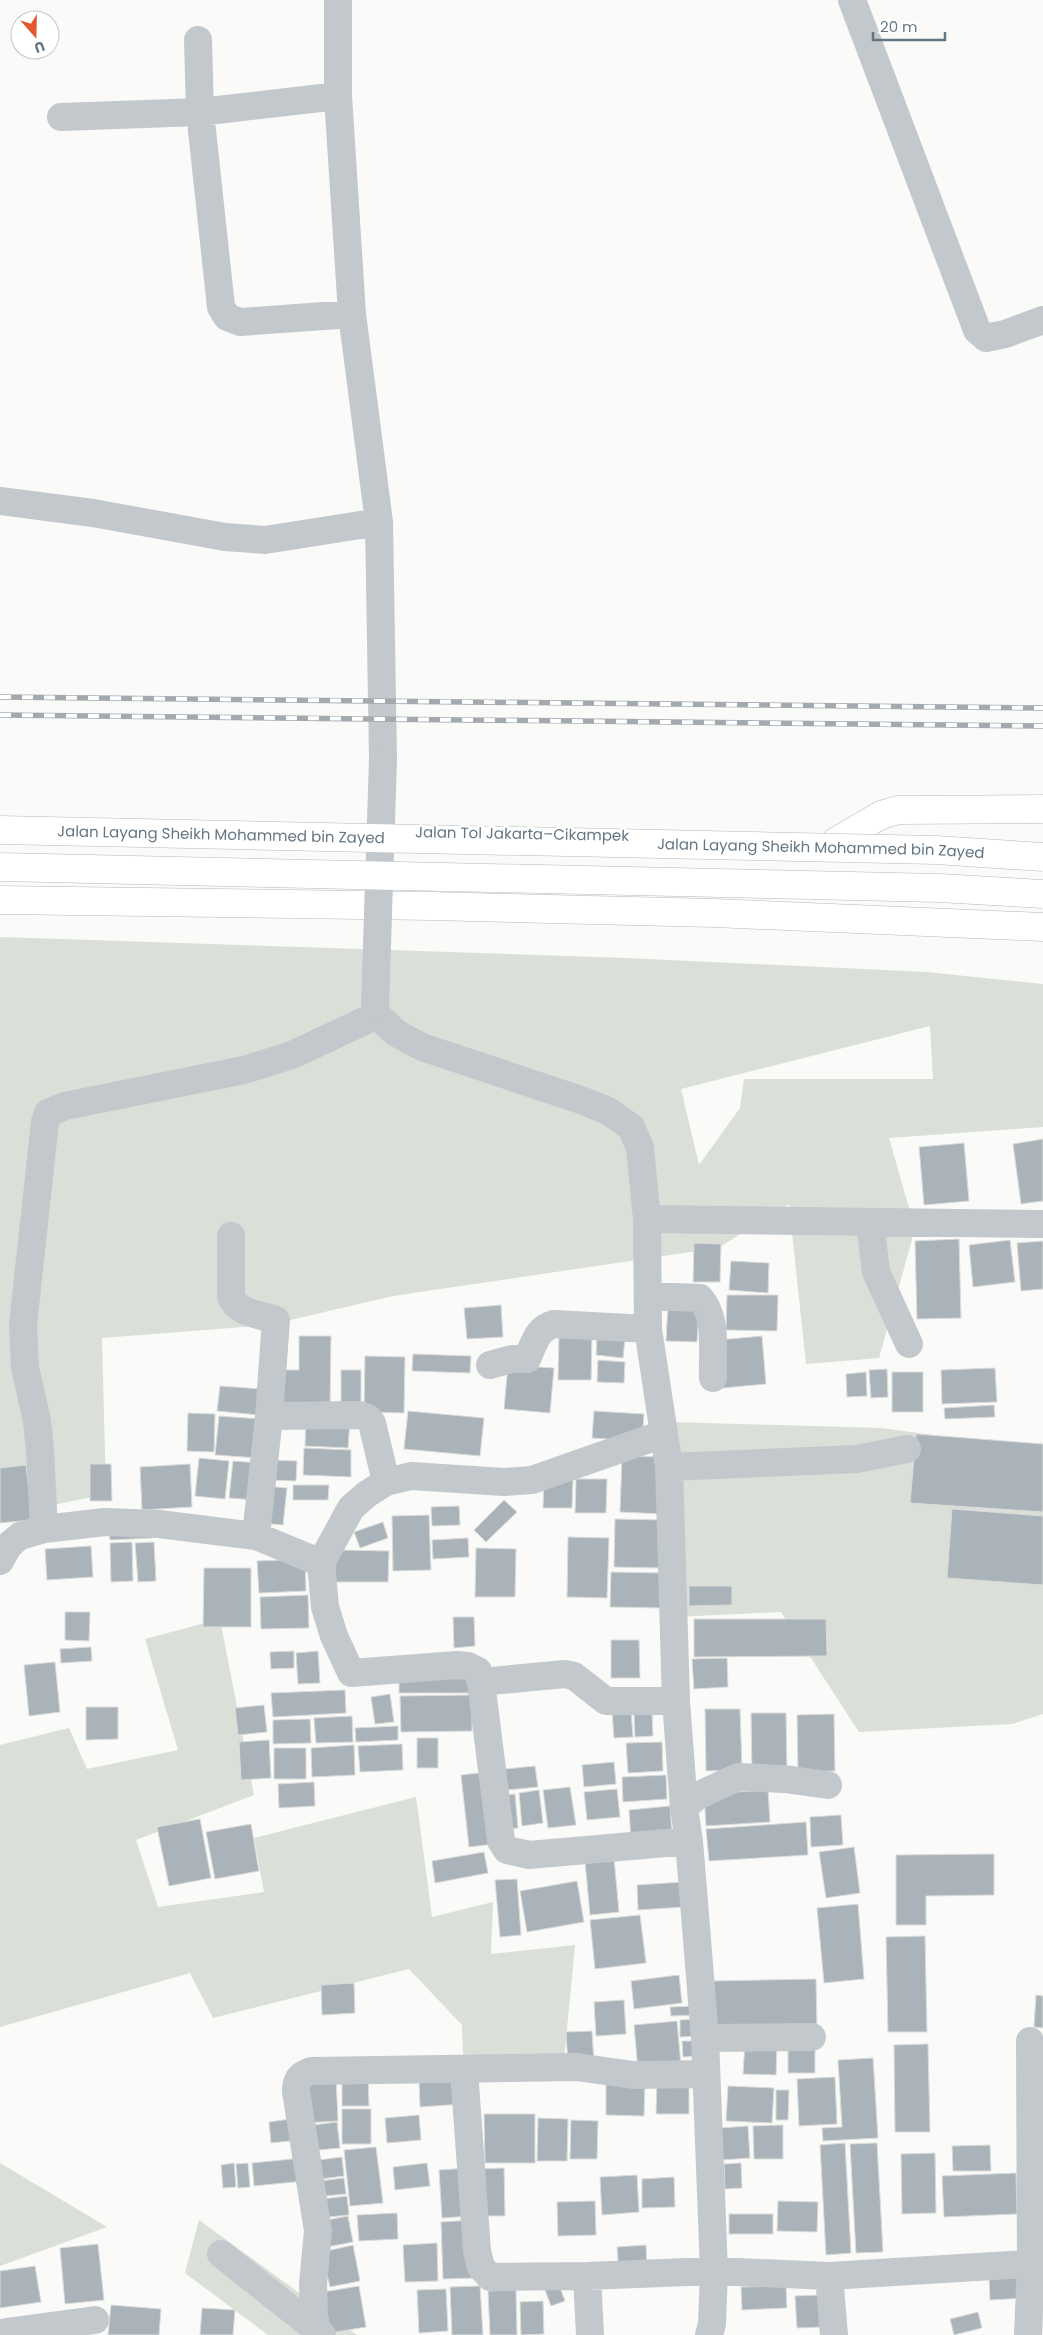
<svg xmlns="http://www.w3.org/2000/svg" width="1043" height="2335" viewBox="0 0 1043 2335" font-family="Poppins,sans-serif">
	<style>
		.green { fill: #dadfd7; fill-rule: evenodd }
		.building { fill: #aab3b9; stroke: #dcdcda }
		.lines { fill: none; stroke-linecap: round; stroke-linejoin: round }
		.highway-casing { stroke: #b4b9bd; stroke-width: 29 }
		.minor { stroke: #c3c8cc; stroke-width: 28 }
		.highway { stroke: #fff; stroke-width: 28 }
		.rail-casing { stroke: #a2aab0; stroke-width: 5.5 }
		.rail { stroke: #fff; stroke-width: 4; stroke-dasharray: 11; stroke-linecap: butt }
		.highway-bridge-casing { stroke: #b4b9bd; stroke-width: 29; stroke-linecap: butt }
		.minor-bridge { stroke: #c3c8cc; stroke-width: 28 }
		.highway-bridge { stroke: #fff; stroke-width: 28 }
		.labels { text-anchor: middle; stroke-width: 5; stroke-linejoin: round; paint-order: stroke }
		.street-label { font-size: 15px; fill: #657683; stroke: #fff }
	</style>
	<rect width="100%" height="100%" fill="#fafaf8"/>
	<path class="green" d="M0,937L626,958L927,972L1043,984V1127L889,1138L915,1229L879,1358L806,1364L789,1204L718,1248L393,1296L269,1325L102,1338L106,1494L0,1516ZM930,1026L933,1079H744L740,1108L699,1165L681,1089Z
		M671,1422L881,1428L1043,1450V1714L1012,1724L859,1732L781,1612L675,1617Z
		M220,1619L254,1795L136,1840L158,1907L264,1892L254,1838L416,1797L432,1917L493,1902L491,1954L575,1945L563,2070L464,2081L462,2025L409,1969L213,2018L190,1973L0,2027V1745L69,1728L87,1769L178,1750L145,1639Z
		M0,2163L107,2227L0,2266Z
		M199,2220L357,2335H268L185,2273Z"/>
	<path class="building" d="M1043,1139V1201L1021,1204L1013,1144Z
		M964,1143L969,1201L924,1205L919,1147Z
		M959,1239L961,1318L917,1319L915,1241Z
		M1010,1240L1015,1282L973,1287L969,1245Z
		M1043,1241V1289L1021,1291L1017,1243Z
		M694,1243L721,1244L720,1282H693Z
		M731,1261L769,1263L768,1293L729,1290Z
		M727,1295H778L777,1331L726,1330Z
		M668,1303L699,1305L697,1342L666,1341Z
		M501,1305L503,1337L467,1339L464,1308Z
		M559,1335L592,1336L591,1380H558Z
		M299,1336H331L330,1406H283L284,1370H299Z
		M762,1336L766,1384L723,1388L719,1340Z
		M597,1337L625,1339L623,1358L596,1355Z
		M413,1354L471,1356L470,1373L412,1371Z
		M365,1356L405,1357L404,1413L364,1412Z
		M598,1360L625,1362L624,1383L597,1382Z
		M508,1365L554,1368L550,1413L504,1409Z
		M995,1368L997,1402L942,1404L941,1370Z
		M887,1369L888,1397L871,1398L869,1370Z
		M341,1370H361V1406L341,1405Z
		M866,1372L867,1396L847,1397L846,1374Z
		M892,1372H923V1412H892Z
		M220,1386L262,1389L259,1415L217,1411Z
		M994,1405L995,1417L945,1419L944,1408Z
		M408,1411L484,1418L480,1456L404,1449Z
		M594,1411L644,1414L642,1441L592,1438Z
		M188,1413L215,1414L214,1452L187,1451Z
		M219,1416L261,1419L258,1458L215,1455Z
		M306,1418L350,1420L348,1448L305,1446Z
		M916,1434L1043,1444V1512L910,1503Z
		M304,1448L351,1450V1477L303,1475Z
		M622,1456L666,1457L663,1514L620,1512Z
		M199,1458L229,1461L225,1499L195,1496Z
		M268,1460L297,1461L296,1481L267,1480Z
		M233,1461L259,1463L255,1500L229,1498Z
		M90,1464H111L112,1501H90Z
		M190,1464L192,1507L142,1510L140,1467Z
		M26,1465L32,1520L0,1523V1468Z
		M576,1479H607L606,1513H575Z
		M544,1480H573L572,1508H543Z
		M293,1485H329L328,1500H293Z
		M265,1486L287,1488L283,1525L262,1523Z
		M504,1500L517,1512L486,1542L474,1530Z
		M459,1506L460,1525L432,1526L431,1507Z
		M952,1509L1043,1516V1585L947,1578Z
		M429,1515L431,1570L393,1571L392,1516Z
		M615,1519L662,1520L660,1568L614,1567Z
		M383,1522L388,1538L360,1548L354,1532Z
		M152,1527V1538L110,1540L109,1529Z
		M568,1537L609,1538L607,1598L567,1597Z
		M468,1538L469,1557L433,1559L432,1540Z
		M132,1542L133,1581L111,1582L110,1543Z
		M154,1542L156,1581L138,1582L135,1543Z
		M91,1546L93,1577L47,1580L45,1549Z
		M476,1548L516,1549L515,1597H475Z
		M336,1550L389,1551L388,1582H335Z
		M305,1559L306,1591L259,1593L257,1561Z
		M204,1568H251V1627H203Z
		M611,1572L662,1573V1608L610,1607Z
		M689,1586H732V1605L689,1606Z
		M308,1595L309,1628L261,1629L260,1597Z
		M65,1612H90L89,1641L65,1640Z
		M453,1617H474L475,1646L454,1648Z
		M694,1619H826L827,1656L694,1657Z
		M611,1640H639L640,1678H611Z
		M91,1647L92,1661L61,1663L60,1649Z
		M294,1651V1668L271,1669L270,1652Z
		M318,1651L320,1683L298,1684L296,1653Z
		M727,1658L728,1687L694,1689L692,1659Z
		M55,1662L60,1712L29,1716L24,1665Z
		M399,1673H470V1693H399Z
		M345,1690L346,1713L273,1717L271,1693Z
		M390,1694L394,1722L375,1724L371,1697Z
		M472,1695V1731L401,1732L400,1696Z
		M264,1705L267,1732L238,1735L235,1708Z
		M86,1707H118V1739L86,1740Z
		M705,1709H740L742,1770L706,1771Z
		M631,1710L633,1737L614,1738L612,1711Z
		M634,1712H652L653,1736L635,1737Z
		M751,1713H786L787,1773L752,1774Z
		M834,1714L835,1771L798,1772L797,1715Z
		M352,1716L353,1742L316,1743L314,1718Z
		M310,1719L311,1743L273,1744V1720Z
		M398,1726V1740L356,1742L355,1728Z
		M417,1738H438V1768H417Z
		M269,1740L271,1778L241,1780L239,1742Z
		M662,1742L663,1771L628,1773L626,1743Z
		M402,1744L403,1770L360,1772L358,1746Z
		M354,1745L355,1775L312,1777L311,1748Z
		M274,1748H306V1779H274Z
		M614,1762L616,1784L584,1787L582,1765Z
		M535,1766L538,1787L507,1790L505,1769Z
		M487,1772L494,1844L469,1847L461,1775Z
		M666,1775L667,1799L623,1802L622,1777Z
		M314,1782L315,1806L279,1808L278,1784Z
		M570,1787L576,1825L548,1828L543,1790Z
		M617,1789L620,1817L587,1820L584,1792Z
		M539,1790L543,1823L522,1826L519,1793Z
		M768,1790L770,1822L706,1826L704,1794Z
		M515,1794L518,1828L502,1829L499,1795Z
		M670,1806L672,1835L631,1839L629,1810Z
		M841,1815L843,1845L811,1847L810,1817Z
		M200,1819L211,1878L169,1886L157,1827Z
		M806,1822L808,1855L709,1861L706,1829Z
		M251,1824L259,1871L215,1879L206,1832Z
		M854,1847L860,1893L826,1898L819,1852Z
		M484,1852L488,1873L435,1883L432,1861Z
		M994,1854V1895L926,1896V1925H896V1855Z
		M614,1858L619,1912L590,1915L585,1861Z
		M517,1879L521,1935L500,1937L495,1880Z
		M577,1881L584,1922L527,1932L520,1891Z
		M683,1882L684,1907L638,1910L637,1885Z
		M858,1904L864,1979L824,1983L817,1908Z
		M640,1915L646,1963L595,1969L590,1920Z
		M925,1936L927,2032H888L886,1937Z
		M679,1975L682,2003L634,2009L631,1981Z
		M816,1979L817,2029L713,2031L712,1981Z
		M354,1983L355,2013L322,2015L321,1985Z
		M1036,1995L1043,1996V2028L1034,2027Z
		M624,2000L626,2034L596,2036L594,2002Z
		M697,2006V2015L671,2016L670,2007Z
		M698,2019V2036L680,2037V2020Z
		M677,2021L681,2066L638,2070L634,2025Z
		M592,2031L594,2062L568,2064L566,2032Z
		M682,2041H698V2056L683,2057Z
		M788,2041H815V2073H788Z
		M745,2042L777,2044L776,2075L743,2074Z
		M928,2044L930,2132H895L894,2045Z
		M873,2058L878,2138L823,2141L822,2128L842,2127L838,2060Z
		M342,2074H368L369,2106H342Z
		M336,2077L338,2121L303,2123L301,2079Z
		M835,2077L837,2124L799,2126L797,2079Z
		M461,2078L463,2104L420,2107L419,2081Z
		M657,2078L689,2079V2114H656Z
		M606,2080L645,2081L644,2116L606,2115Z
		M728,2086L774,2088L772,2123L726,2121Z
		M776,2090H789L788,2120H776Z
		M342,2109H371V2144H342Z
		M484,2114H535V2163H485Z
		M419,2115L421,2140L387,2143L385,2118Z
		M297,2118L299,2140L271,2143L269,2122Z
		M538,2118L568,2119L567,2161H537Z
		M571,2120L598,2121L597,2159H570Z
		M337,2122L340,2148L308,2151L305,2126Z
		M783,2125V2159H754L753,2126Z
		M748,2126L750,2158L721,2160L720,2128Z
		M845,2143L851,2253L826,2255L820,2145Z
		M877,2143L883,2252L856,2253L850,2144Z
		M990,2145L991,2171H953L952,2146Z
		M376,2147L383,2203L350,2206L344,2150Z
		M935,2153L936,2213L902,2214L901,2154Z
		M342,2157L344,2176L313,2180L311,2161Z
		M302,2158L304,2181L254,2186L252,2163Z
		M234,2163L236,2187L223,2188L221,2165Z
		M248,2163L250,2187L238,2188L236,2164Z
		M427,2163L430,2186L395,2190L393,2167Z
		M741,2163L742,2188L725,2189L724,2164Z
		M468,2168L471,2216L442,2218L439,2170Z
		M504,2168L505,2216H474L473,2169Z
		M1016,2173L1017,2214L944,2217L942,2176Z
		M637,2175L639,2212L602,2215L600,2177Z
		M674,2177L675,2207L642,2208V2179Z
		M344,2178L346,2194L315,2197L313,2182Z
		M347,2196L349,2215L317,2218L315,2200Z
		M595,2201L596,2235L558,2236L557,2202Z
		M778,2201L818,2202L817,2232L777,2231Z
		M397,2213L398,2239L359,2241L357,2215Z
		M729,2214H773V2234H729Z
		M348,2216L353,2242L322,2248L317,2222Z
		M473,2220L476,2278L443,2279L441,2222Z
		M437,2243L438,2281L405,2282L403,2245Z
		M98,2244L104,2300L65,2304L60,2248Z
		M353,2245L360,2281L330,2287L322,2252Z
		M646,2245L647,2270L619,2272L617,2247Z
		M35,2266L41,2302L0,2308V2271Z
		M1026,2275L1027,2298L990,2300L989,2277Z
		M559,2285L565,2301L551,2306L545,2290Z
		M359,2286L366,2327L324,2334L317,2293Z
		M480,2286L483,2335H452L450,2287Z
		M786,2286L787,2308L742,2310L741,2287Z
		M446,2289L448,2331L419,2333L417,2290Z
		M516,2290L517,2335H490L488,2291Z
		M820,2295L821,2327L797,2328L795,2296Z
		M543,2301L544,2334L521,2335L520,2302Z
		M111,2305L161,2309L159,2335H108Z
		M202,2308L235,2310L233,2335H200Z
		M978,2312L982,2328L954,2335L950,2319Z"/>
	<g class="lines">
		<defs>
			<path id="highway" d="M835,842L881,815L898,810L1043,809
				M0,900L432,906L714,913L1043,927"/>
		</defs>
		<use href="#highway" class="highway-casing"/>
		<path class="minor" d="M338,0V96L352,314L379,522L383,759
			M852,0L977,330L986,338L1005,334L1043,320
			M198,40L200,112L221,307L227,317L240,322L352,314
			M61,117L200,112L338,96
			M0,501L93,513L225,537L265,540L379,522
			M375,1007L377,1015L396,1033L422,1047L581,1100L608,1111L631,1127L640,1148L647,1219L648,1329L669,1467L676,1701L684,1808L689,1841L705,2038L714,2271L829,2276L834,2335
			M647,1219L1043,1224
			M870,1222L876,1272L909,1344
			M231,1236V1297C237,1313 261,1315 276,1320L269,1416L256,1536
			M648,1296L700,1298C718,1318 712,1352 713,1378
			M490,1365L512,1359H527C534,1344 537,1328 554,1324L648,1329
			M269,1416L360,1415L368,1418L372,1423L386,1482
			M663,1434L532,1480L504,1482L411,1476L386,1482L367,1494L351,1508L321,1563L325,1607L334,1636L351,1673L457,1665L468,1666L478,1671L481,1682L501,1841L507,1850L529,1855L689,1841
			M669,1467L857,1459L907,1449
			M44,1529L40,1449L37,1421L25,1367L23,1324L45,1122L48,1113L65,1106L244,1070L292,1055L377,1015
			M0,1561L9,1545L20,1536L44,1529L105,1522L159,1524L256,1536L321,1563
			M481,1682L565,1674L574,1676L606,1701H676
			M684,1808L697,1796L738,1777L785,1779L828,1785
			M705,2038L812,2037
			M464,2070L477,2251L481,2267L490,2277L587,2276L714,2271L712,2324L709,2335
			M221,2254L317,2330
			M587,2276L590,2335
			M829,2276L1043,2263
			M2,2335L6,2332L95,2320
			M322,2335L317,2330L314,2316L313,2284L318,2231L296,2091C296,2080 299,2075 311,2071L577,2067L633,2075L706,2074
			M1028,2335L1031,2264L1030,2041"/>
		<use href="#highway" class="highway"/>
		<defs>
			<path id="rail" d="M0,697L1043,708
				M0,715L1043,726"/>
		</defs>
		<use href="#rail" class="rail-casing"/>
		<use href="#rail" class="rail"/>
		<defs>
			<g id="highway-bridge">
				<path id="s1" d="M0,830L936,850L1043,857"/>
				<path d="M0,867L939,888L1043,894"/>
			</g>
		</defs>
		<use href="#highway-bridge" class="highway-bridge-casing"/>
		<path class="minor-bridge" d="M375,1007L383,759"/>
		<use href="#highway-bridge" class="highway-bridge"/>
	</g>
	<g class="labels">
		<g class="street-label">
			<text transform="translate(522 834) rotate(1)" y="5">Jalan Tol Jakarta–Cikampek</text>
			<text dy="5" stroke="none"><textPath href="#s1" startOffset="221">Jalan Layang Sheikh Mohammed bin Zayed</textPath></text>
			<text dy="5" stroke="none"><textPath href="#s1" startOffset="821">Jalan Layang Sheikh Mohammed bin Zayed</textPath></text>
		</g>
	</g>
	<g transform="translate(35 35) rotate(160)"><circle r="24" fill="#ffffff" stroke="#c1c8cd"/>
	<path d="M0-4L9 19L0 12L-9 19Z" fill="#e4572e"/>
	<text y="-8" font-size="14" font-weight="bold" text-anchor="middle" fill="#657683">U</text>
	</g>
	<path d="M873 32v8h72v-8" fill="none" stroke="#657683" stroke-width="2.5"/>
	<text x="880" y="32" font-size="15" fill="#657683" stroke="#ffffff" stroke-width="4" paint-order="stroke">20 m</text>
</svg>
